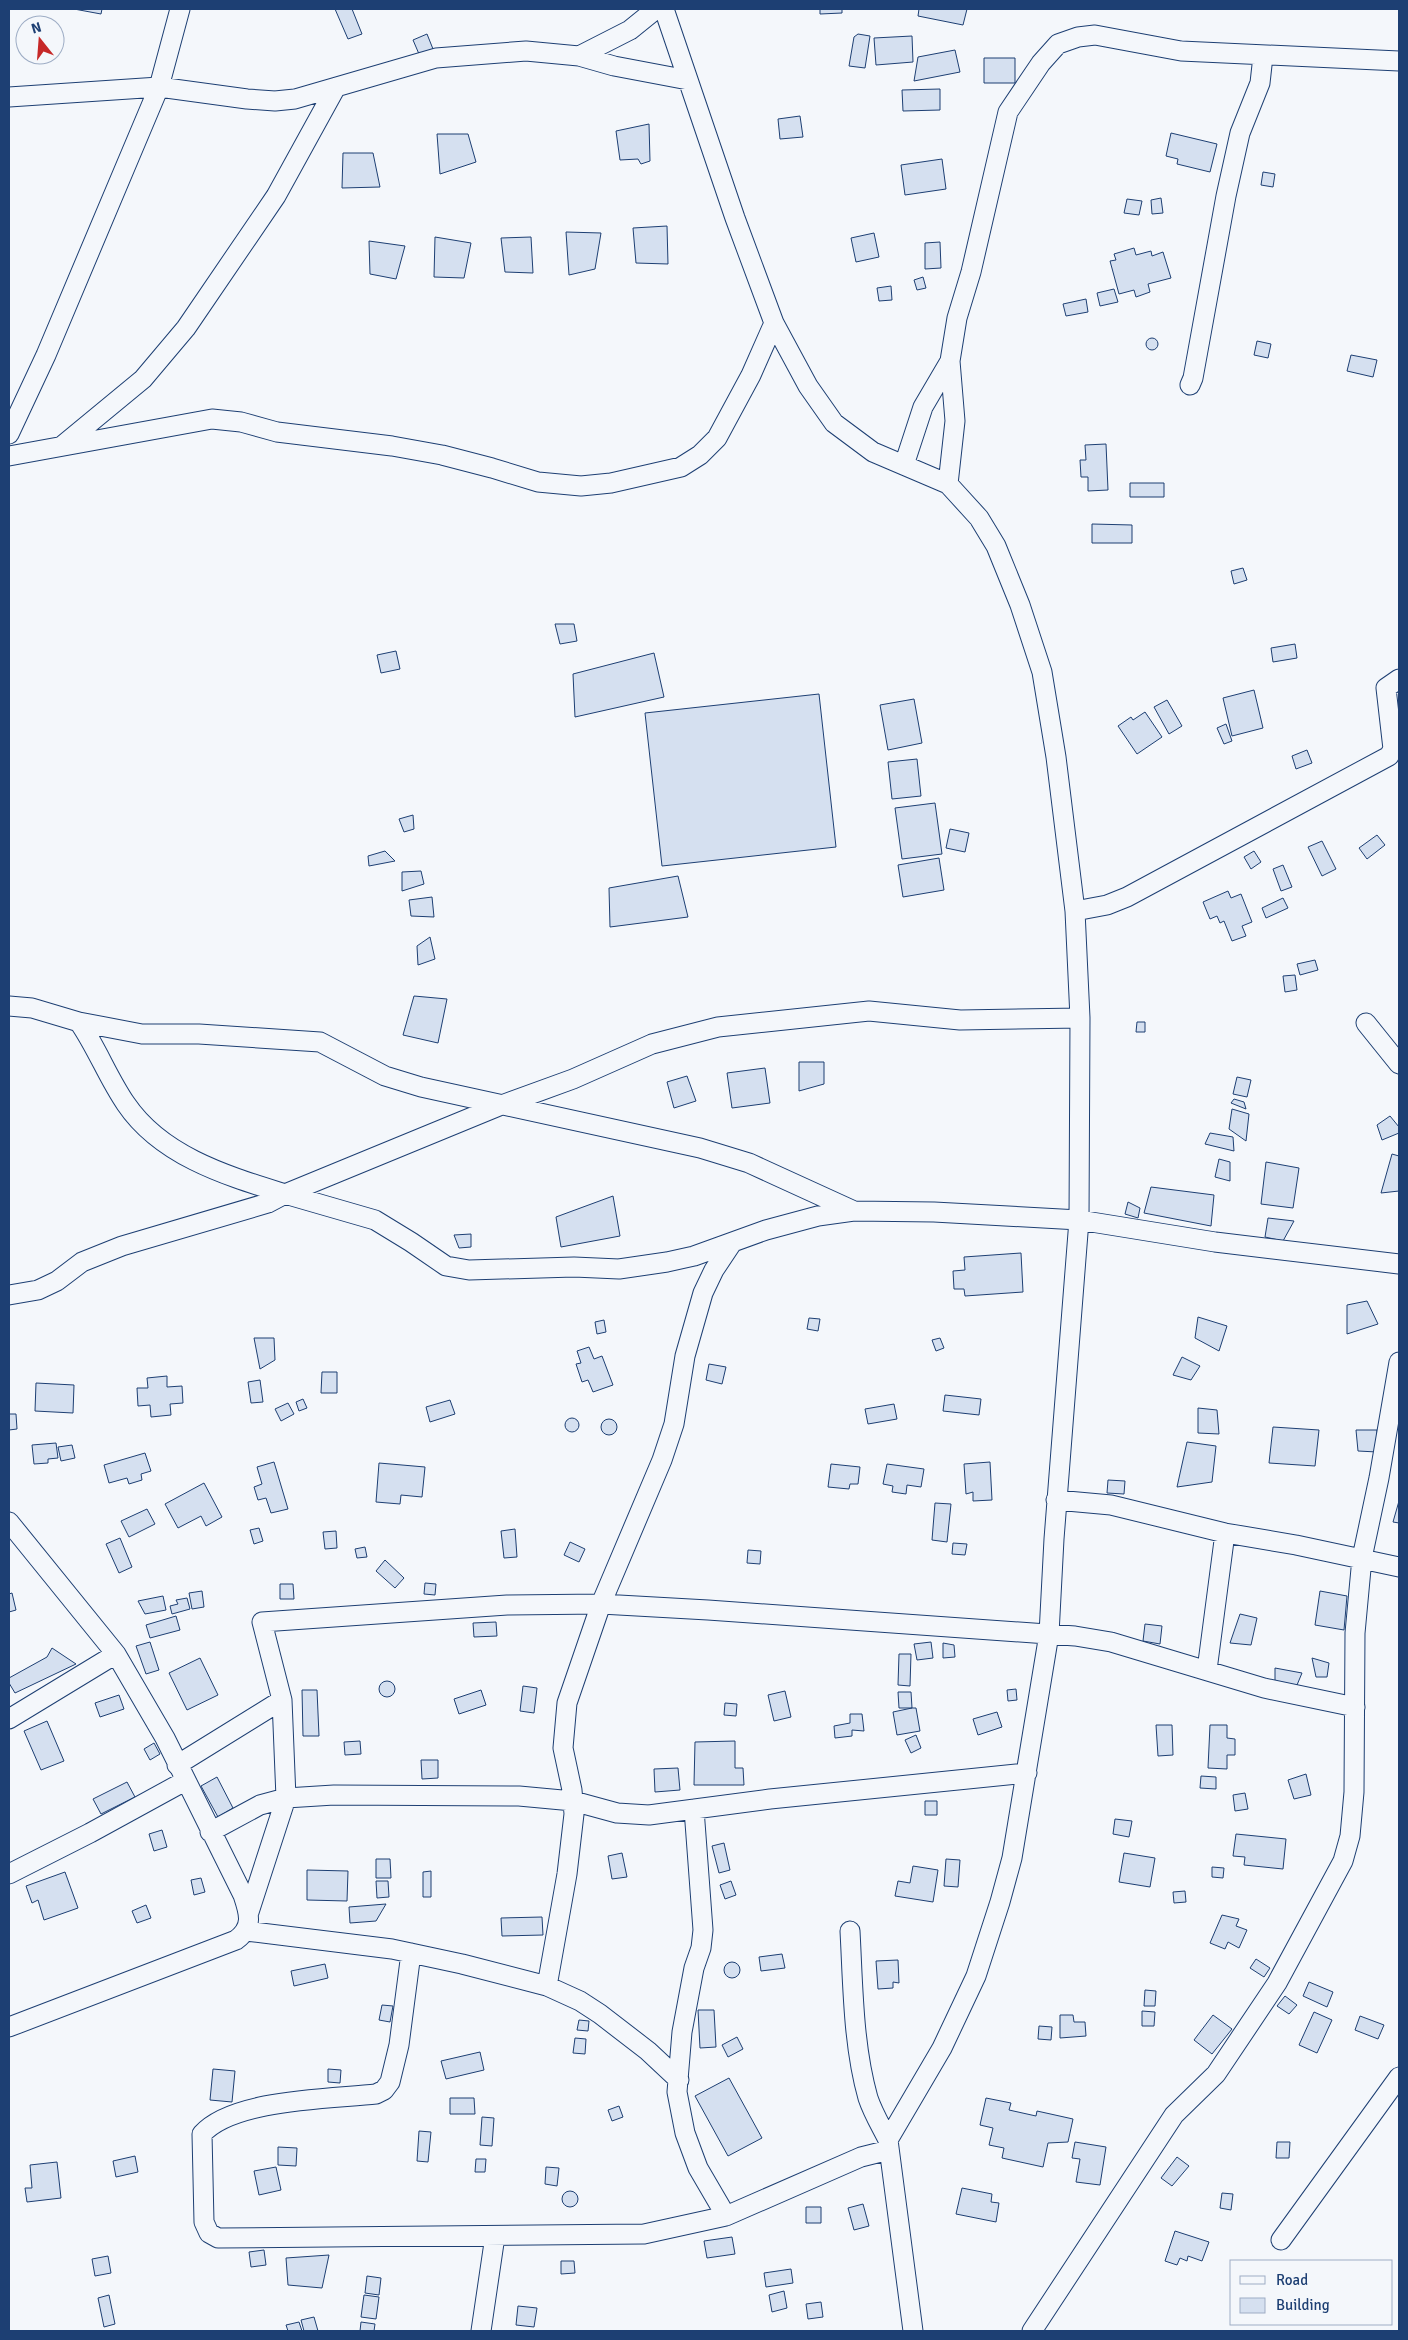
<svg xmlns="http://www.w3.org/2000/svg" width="1408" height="2340" viewBox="0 0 1408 2340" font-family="Signika,sans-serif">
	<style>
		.building { fill: #d5e0f0; stroke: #1d3f73 }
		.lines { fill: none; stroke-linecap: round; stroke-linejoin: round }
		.minor-casing { stroke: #1d3f73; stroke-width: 21 }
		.minor { stroke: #f4f7fb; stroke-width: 19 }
	</style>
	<rect width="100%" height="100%" fill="#f4f7fb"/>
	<path class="building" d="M74,9H102L101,14Z
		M335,9H352L362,34L348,39Z
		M820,9H842V13L820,14Z
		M919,9H967L963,25L918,16Z
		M427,34L433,49L419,54L413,40Z
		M858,34L870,36L865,68L849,66L854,37Z
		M912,36L913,62L876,65L874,38Z
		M955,50L960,72L914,81L918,57Z
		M984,58H1015V83H984Z
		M940,89V110L903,111L902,90Z
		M800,116L803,137L780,139L778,119Z
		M649,124L650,161L641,164L638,159L620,160L616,131Z
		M1171,133L1217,144L1210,172L1177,164L1178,159L1166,156Z
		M437,134H468L476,162L440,174Z
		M343,153H373L380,187L342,188Z
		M942,159L946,189L905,195L901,165Z
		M1263,172L1275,174L1273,187L1261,185Z
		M1161,198L1163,213L1152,214L1151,200Z
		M1127,199L1142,201L1139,215L1124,213Z
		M667,226L668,264L636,263L633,228Z
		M566,232L601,233L595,269L569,275Z
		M874,233L879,257L856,262L851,238Z
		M435,237L471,243L464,278L434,277Z
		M531,237L533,273L505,272L501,238Z
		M369,241L405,246L396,279L370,274Z
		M940,242L941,268L925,269V243Z
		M1134,248L1136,255L1151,251L1152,256L1163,252L1171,278L1148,284L1150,292L1136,297L1134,290L1119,294L1110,261L1116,260L1114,254Z
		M923,277L926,288L917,290L914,280Z
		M891,286L892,300L879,301L877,288Z
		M1114,289L1118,302L1100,306L1097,293Z
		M1086,299L1088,312L1066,316L1063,304Z
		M1146 344a6 6 0 1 1 12 0a6 6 0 1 1-12 0Z
		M1257,341L1271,344L1268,358L1254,355Z
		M1351,355L1377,360L1373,377L1347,371Z
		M1106,444L1108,490L1088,491V477H1081L1080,460H1086L1085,445Z
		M1130,483H1164V497H1130Z
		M1092,524L1132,525V543H1092Z
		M1243,568L1247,580L1234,584L1231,571Z
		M555,624H574L577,641L560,644Z
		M1295,644L1297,658L1273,662L1271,648Z
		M396,651L400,669L381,673L377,655Z
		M654,653L664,697L575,717L573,674Z
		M1254,690L1263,728L1232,736L1223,698Z
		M819,694L836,847L662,866L645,713Z
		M914,699L922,743L888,750L880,705Z
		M1167,700L1182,726L1169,734L1154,707Z
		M1145,712L1162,737L1137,754L1118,726L1131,717L1133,720Z
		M1226,724L1232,741L1224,744L1217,728Z
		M1307,750L1312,763L1296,769L1292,756Z
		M917,759L921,796L892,799L888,762Z
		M935,803L942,854L902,859L895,808Z
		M413,815L414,829L404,832L399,819Z
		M950,829L969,833L965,852L946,848Z
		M1377,835L1385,845L1367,859L1359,848Z
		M1322,841L1336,869L1322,876L1308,847Z
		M385,851L395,861L369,866L368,856Z
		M1254,851L1261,862L1251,869L1244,857Z
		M939,858L944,890L903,897L898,865Z
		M1283,865L1292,887L1281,891L1273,869Z
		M421,871L424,884L402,891V872Z
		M678,876L688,917L610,927L609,888Z
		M1228,891L1231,898L1241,894L1252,922L1242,926L1246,936L1232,941L1224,921L1220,923L1217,916L1210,919L1203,902Z
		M432,897L434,917L411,916L409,900Z
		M1283,898L1288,908L1266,918L1262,908Z
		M430,937L435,959L418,965L417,946Z
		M1315,960L1318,970L1300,975L1297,964Z
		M1295,975L1297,990L1285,992L1283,976Z
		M414,996L447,999L438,1043L403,1035Z
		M1137,1022H1145V1032H1136Z
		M799,1062H824V1084L799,1091Z
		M765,1068L770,1103L732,1108L727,1073Z
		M687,1076L696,1101L674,1108L667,1082Z
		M1237,1077L1251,1080L1247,1097L1233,1094Z
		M1234,1099L1244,1102L1246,1109L1231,1103Z
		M1232,1109L1249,1114L1246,1141L1229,1129Z
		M1390,1116L1399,1127V1133L1382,1140L1377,1125Z
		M1210,1133L1233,1137L1234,1151L1205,1144Z
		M1392,1154L1399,1156V1191L1381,1193Z
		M1219,1159L1230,1162V1181L1215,1177Z
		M1266,1162L1299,1168L1293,1208L1261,1204Z
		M1151,1187L1214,1195L1211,1226L1144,1213Z
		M613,1196L620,1236L561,1247L556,1217Z
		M1128,1202L1140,1208L1138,1218L1125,1214Z
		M1268,1218L1294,1221L1283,1241L1265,1237Z
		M471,1234V1247L459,1248L454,1235Z
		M1021,1253L1023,1292L965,1296L964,1289H954L953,1271L965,1270L964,1257Z
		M1367,1301L1378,1324L1347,1334V1305Z
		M1198,1317L1227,1326L1219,1351L1195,1338Z
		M809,1318L820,1319L818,1331L807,1329Z
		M604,1320L606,1332L597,1334L595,1322Z
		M254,1338H274L275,1360L260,1369Z
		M940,1338L944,1348L936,1351L932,1340Z
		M589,1347L594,1359L602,1356L613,1385L593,1392L588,1380L582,1382L576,1364L581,1363L577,1351Z
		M1182,1357L1200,1366L1191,1380L1173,1375Z
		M709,1364L726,1367L722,1384L706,1380Z
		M322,1372H337V1393H321Z
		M167,1376V1387L182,1386L183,1403L170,1404L171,1415L151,1417L150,1405L138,1406L137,1388H148L147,1378Z
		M260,1380L263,1402L251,1403L248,1382Z
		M36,1383L74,1385L73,1413L35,1411Z
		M945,1395L981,1399L979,1415L943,1411Z
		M303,1399L307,1408L299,1411L296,1402Z
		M450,1400L455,1414L430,1422L426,1407Z
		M288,1403L294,1414L281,1421L275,1409Z
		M894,1404L897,1419L868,1424L865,1409Z
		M1198,1408L1217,1410L1219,1434L1198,1433Z
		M9,1414H16L17,1429L9,1430Z
		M565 1425a7 7 0 1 1 14 0a7 7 0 1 1-14 0Z
		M601 1427a8 8 0 1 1 16 0a8 8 0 1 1-16 0Z
		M1273,1427L1319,1430L1315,1466L1269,1463Z
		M1356,1430H1377V1452L1358,1451Z
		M1187,1442L1216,1446L1212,1482L1177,1487Z
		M56,1443L58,1458L48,1459V1463L34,1464L32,1445Z
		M72,1445L75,1458L61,1461L58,1447Z
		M145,1453L151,1471L141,1474L142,1480L129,1484L127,1478L109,1483L104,1465Z
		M274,1462L288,1509L271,1513L266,1498L258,1500L254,1487L262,1484L257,1467Z
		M990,1462L992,1500L973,1501V1492L966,1494L964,1464Z
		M379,1463L425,1467L422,1497L401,1495L400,1504L376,1502Z
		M831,1464L860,1467L858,1484H850L849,1489L828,1487Z
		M887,1464L924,1469L921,1487L907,1485L906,1494L892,1492L893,1486L883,1484Z
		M1108,1480L1125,1481L1124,1494L1107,1493Z
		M204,1483L222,1517L206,1526L201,1516L178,1528L165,1504Z
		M1399,1501V1523L1393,1522Z
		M935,1503L951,1504L947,1542L932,1540Z
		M147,1509L155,1524L129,1537L121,1521Z
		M259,1528L263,1541L254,1544L250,1530Z
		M515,1529L517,1557L504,1558L501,1531Z
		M336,1531L337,1548L325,1549L323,1532Z
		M120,1538L132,1567L119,1573L106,1544Z
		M570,1542L585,1549L579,1562L564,1555Z
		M953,1543L967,1544L965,1555L952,1554Z
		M365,1547L367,1557L357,1558L355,1549Z
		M748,1550L761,1551L760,1564L747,1563Z
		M385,1560L404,1578L395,1588L376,1571Z
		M425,1583L436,1584L435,1595L424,1594Z
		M280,1584H293L294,1599H280Z
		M202,1591L204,1607L192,1609L189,1593Z
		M1320,1591L1347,1596L1344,1630L1315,1625Z
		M12,1593L16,1610L9,1612V1594Z
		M163,1596L166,1610L145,1614L138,1601Z
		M187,1598L190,1609L172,1614L170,1606L178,1604L176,1600Z
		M1240,1614L1257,1618L1251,1645L1230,1643Z
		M176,1616L180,1630L150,1638L146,1625Z
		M496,1622L497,1636L474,1637L473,1623Z
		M1145,1624L1162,1626L1160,1644L1143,1641Z
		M150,1642L159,1670L146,1674L136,1646Z
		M931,1642L933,1658L917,1660L914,1644Z
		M943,1643L954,1645L955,1657L943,1658Z
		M52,1648L76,1664L15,1693L9,1683V1678L47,1657Z
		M899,1654H911L910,1686L898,1685Z
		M200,1658L218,1695L187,1710L169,1673Z
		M1312,1658L1329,1663L1327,1677H1316Z
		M1275,1668L1302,1673L1297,1685L1275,1683Z
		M379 1689a8 8 0 1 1 16 0a8 8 0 1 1-16 0Z
		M523,1686L537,1688L534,1713L520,1711Z
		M1016,1689L1017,1700L1008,1701L1007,1690Z
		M302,1690H317L319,1736H303Z
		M481,1690L486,1705L459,1714L454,1699Z
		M785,1691L791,1717L774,1721L768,1695Z
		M898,1692H911L912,1708H899Z
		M119,1695L124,1709L100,1717L95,1703Z
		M725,1703L737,1704L736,1716L724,1715Z
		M912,1708H916L920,1731L897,1735L893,1712Z
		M997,1712L1002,1727L978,1735L973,1719Z
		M850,1714H862L864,1731L852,1730V1736L835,1738L834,1726L850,1723Z
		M47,1721L64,1761L41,1770L24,1731Z
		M1156,1725H1172L1173,1755L1158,1756Z
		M1210,1725H1227V1738L1235,1739V1755H1227V1769L1208,1768Z
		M916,1735L921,1748L911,1753L905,1740Z
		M360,1741L361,1754L345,1755L344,1742Z
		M735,1741V1768H743L744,1785H694L695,1742Z
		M154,1743L160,1754L150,1760L144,1749Z
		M421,1760H438V1778L422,1779Z
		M678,1768L680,1790L655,1792L654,1769Z
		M1306,1774L1311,1795L1294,1799L1288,1780Z
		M1201,1776L1216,1777V1789L1200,1788Z
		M217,1777L233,1808L218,1817L201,1786Z
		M127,1782L135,1797L101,1814L93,1799Z
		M1245,1793L1248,1809L1235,1811L1233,1795Z
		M925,1801H937V1815H925Z
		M1115,1819L1132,1821L1129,1837L1113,1834Z
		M162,1830L167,1847L154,1851L149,1834Z
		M1236,1834L1286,1839L1283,1869L1244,1865L1245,1857L1233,1856Z
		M724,1843L730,1870L719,1873L712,1846Z
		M622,1853L627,1877L612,1879L608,1856Z
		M1124,1853L1155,1858L1150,1887L1119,1882Z
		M376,1859H390L391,1878H376Z
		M946,1859L960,1860L958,1887L944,1886Z
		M913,1866L938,1870L933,1902L895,1896L898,1881L910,1883Z
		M1212,1867L1224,1868L1223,1878L1212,1877Z
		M307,1870L348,1871L347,1901L307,1900Z
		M431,1871V1897H423V1872Z
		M65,1872L78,1908L44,1920L38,1900L32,1903L26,1886Z
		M201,1878L205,1892L194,1895L191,1880Z
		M376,1881H388L389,1897L377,1898Z
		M731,1881L736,1895L725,1899L720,1885Z
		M1185,1891L1186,1902L1174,1903L1173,1892Z
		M386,1904L376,1921L350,1923L349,1907Z
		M146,1905L151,1918L137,1923L132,1911Z
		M1222,1915L1239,1919L1236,1926L1247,1930L1239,1948L1228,1942L1225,1949L1210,1943Z
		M542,1917L543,1935L502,1936L501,1918Z
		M782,1954L785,1968L761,1971L759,1957Z
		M1256,1959L1270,1968L1264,1977L1250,1968Z
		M898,1960L899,1983L893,1982V1988L878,1989L876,1961Z
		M724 1970a8 8 0 1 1 16 0a8 8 0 1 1-16 0Z
		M325,1964L328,1978L294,1986L291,1971Z
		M1309,1982L1333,1992L1327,2007L1303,1996Z
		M1145,1990L1156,1991L1155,2006H1144Z
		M1285,1996L1297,2005L1289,2014L1277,2006Z
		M382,2005L393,2006L390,2022L379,2020Z
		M698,2010H714L716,2047L700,2048Z
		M1142,2011L1155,2012L1154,2026H1142Z
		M1314,2012L1332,2020L1317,2053L1299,2045Z
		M1060,2015H1073L1074,2022H1085L1086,2036L1060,2038Z
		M1213,2015L1232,2029L1212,2054L1194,2040Z
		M1360,2016L1384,2025L1378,2039L1355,2030Z
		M579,2020L589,2021L588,2031L577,2030Z
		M1039,2026L1052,2027L1051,2040L1038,2039Z
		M737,2037L743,2049L728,2057L722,2045Z
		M575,2038L586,2039L585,2054L573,2053Z
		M480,2052L484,2070L446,2079L441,2061Z
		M213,2069L235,2071L232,2102L210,2100Z
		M328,2069L341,2070L340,2083L328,2082Z
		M729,2078L762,2138L728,2156L695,2096Z
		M450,2098H474L475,2114H450Z
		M986,2098L1011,2103L1009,2110L1036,2116L1037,2111L1073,2119L1068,2142L1048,2143L1043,2167L1002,2158L1004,2148L989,2145L993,2128L980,2125Z
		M619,2106L623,2117L612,2121L608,2110Z
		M482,2117L494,2118L492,2146L480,2145Z
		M419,2131L431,2132L428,2162L417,2161Z
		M1075,2142L1106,2147L1100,2185L1076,2182L1080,2159L1072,2158Z
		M1277,2142H1290L1289,2158H1276Z
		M278,2147L297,2148L296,2166L278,2165Z
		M135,2156L138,2172L116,2177L113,2161Z
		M1177,2157L1189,2166L1172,2186L1161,2178Z
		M476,2159H486L485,2172H475Z
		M57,2162L61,2198L27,2202L25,2188H32L30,2165Z
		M276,2167L281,2190L259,2195L254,2171Z
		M546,2167L559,2168L557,2186L545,2184Z
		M962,2188L992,2194L991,2202L999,2203L996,2222L956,2214Z
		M562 2199a8 8 0 1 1 16 0a8 8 0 1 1-16 0Z
		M1222,2193L1233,2194L1231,2210L1220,2208Z
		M863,2204L869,2226L854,2230L848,2208Z
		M806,2207H821V2223H806Z
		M1175,2231L1209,2242L1202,2261L1188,2256L1187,2261L1180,2258L1177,2265L1165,2261Z
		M732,2237L735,2254L707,2258L704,2241Z
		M264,2250L266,2265L251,2267L249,2252Z
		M329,2255L322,2288L288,2285L286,2258Z
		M108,2256L111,2273L95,2276L92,2259Z
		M561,2261H574L575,2273L561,2274Z
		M791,2269L793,2283L766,2287L764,2273Z
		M367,2276L381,2278L379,2295L365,2293Z
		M784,2291L787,2308L772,2312L769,2295Z
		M109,2295L115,2324L104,2327L98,2298Z
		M364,2295L379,2297L376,2319L361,2317Z
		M821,2302L823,2317L808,2319L806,2304Z
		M518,2306L537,2308L534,2327L516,2325Z
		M314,2317L318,2331H304L301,2320Z
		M299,2322L302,2331H288L286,2325Z
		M361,2322L375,2324L374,2331H360Z"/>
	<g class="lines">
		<defs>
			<path id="minor" d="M664,9L735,218L774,323L808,386L834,423L873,452L948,484L979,518L996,546L1020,605L1042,672L1056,757L1075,911L1080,1018L1079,1220L1054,1539L1049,1634L1012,1858L1000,1902L976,1976L942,2048L888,2140L913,2331
				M579,56L630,30L656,9
				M9,97L159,87L247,99L275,101L295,99L436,58L526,51L579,56L614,66L688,80
				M1190,385L1193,378L1226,196L1240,133L1260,83L1263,56
				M9,434L46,355L159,87L180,9
				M63,445L143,379L186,328L276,196L336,87
				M9,456L212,419L241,422L277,432L392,446L442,455L492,468L538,482L581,486L611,483L681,467L700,455L717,438L751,375L774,323
				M904,465L923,407L950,361L957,318L971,272L1008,112L1041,63L1058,44L1078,37L1095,35L1181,51L1399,61
				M948,484L955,421L950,361
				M1075,911L1107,905L1127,897L1389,756L1393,749L1386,688L1399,679
				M9,1006L32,1008L79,1022L142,1034H199L320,1042L385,1076L421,1087L700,1148L749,1163L854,1211
				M79,1022C97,1048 108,1078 126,1104C162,1157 228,1176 285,1194L499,1106L573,1079L652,1044L718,1027L869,1011L960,1020L1080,1018
				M1366,1023L1399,1064
				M9,1295L38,1290L57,1281L82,1262L122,1246L268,1203L285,1194L375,1220L411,1242L446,1266L469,1270L574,1267L619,1269L667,1262L694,1256L766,1230L818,1216L854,1211L934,1212L1079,1220L1215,1242L1399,1264
				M1056,1500L1111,1505L1225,1533L1296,1545L1399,1567
				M9,1522L116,1654L165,1738L243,1895C249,1913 254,1927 236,1940L9,2027
				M1207,1670L1225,1533
				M9,1719L116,1654
				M177,1765L282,1700
				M694,1809L703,1930L701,1948L694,1968L682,2032L677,2092L685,2133L698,2168L726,2216
				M210,1832L260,1805L286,1798L334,1795L519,1796L573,1801L617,1813L649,1815L770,1799L1027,1773
				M9,1874L90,1833L185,1781
				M249,1912L286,1798L282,1700L262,1622L507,1605L601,1604L708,1610L1075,1636L1111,1642L1264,1688L1355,1707
				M246,1931L392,1949L462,1964L547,1986L580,2001L600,2014L648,2051L679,2080
				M850,1931C853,1986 853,2045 868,2098C873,2113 881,2126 888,2140
				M411,1953L399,2045L390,2082L384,2090L376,2094C331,2099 233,2099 202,2134L204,2222L209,2233L218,2238L644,2234L726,2216L861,2157L889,2150
				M547,1986L567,1874L574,1814L572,1790L563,1748L567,1703L601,1604L662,1460L674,1424L685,1356L703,1293L714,1270L732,1243
				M1281,2240L1399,2077
				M481,2331L495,2236
				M1032,2331L1174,2115L1216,2074L1277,1983L1343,1861L1350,1836L1354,1792L1355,1633L1362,1558L1379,1478L1399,1362"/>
		</defs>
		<use href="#minor" class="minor-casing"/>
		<use href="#minor" class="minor"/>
	</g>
	<rect width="1408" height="2340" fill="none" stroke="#1d3f73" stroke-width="20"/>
	<rect x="1230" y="2260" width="162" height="65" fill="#f4f7fb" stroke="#9eadc5"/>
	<rect x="1240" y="2276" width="25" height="8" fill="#f4f7fb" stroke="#9eadc5"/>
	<text x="1276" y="2285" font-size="15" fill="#1d3f73">Road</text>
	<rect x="1240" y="2298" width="25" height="15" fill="#d5e0f0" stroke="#9eadc5"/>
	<text x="1276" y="2310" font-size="15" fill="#1d3f73">Building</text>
	<g transform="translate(40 40) rotate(343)"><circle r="24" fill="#f4f7fb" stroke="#9eadc5"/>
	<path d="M0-4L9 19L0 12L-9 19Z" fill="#c62828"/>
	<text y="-8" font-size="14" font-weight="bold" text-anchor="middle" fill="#1d3f73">N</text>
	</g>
</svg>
